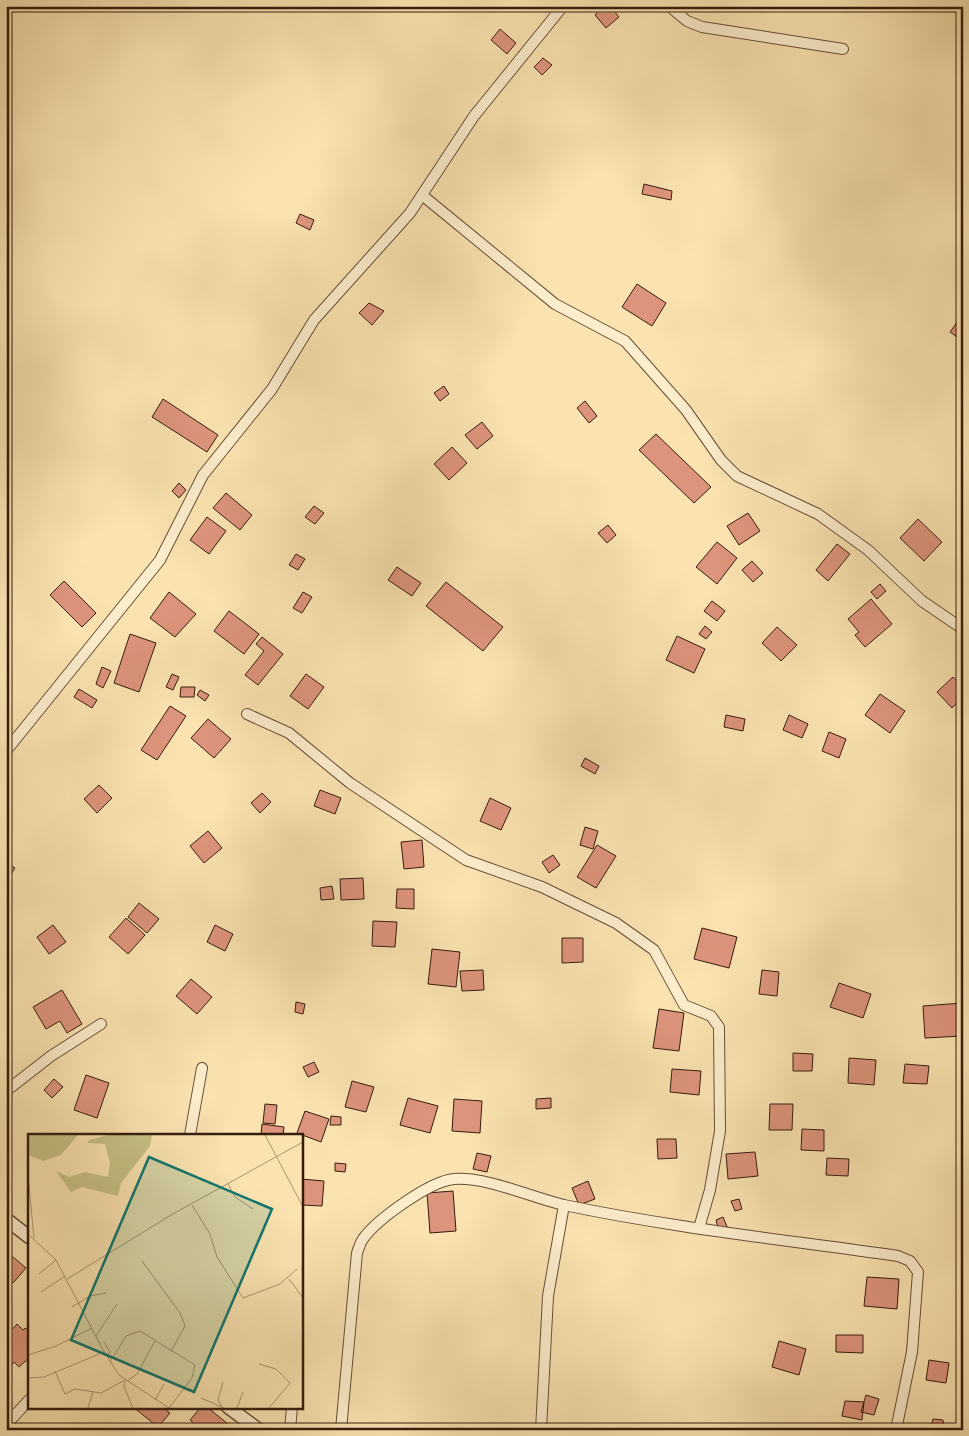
<svg xmlns="http://www.w3.org/2000/svg" width="969" height="1436" viewBox="0 0 969 1436" font-family="'IM FELL Great Primer',serif">
	<style>
		.building { fill: #dd947c; stroke: #361c0d }
		.lines { fill: none; stroke-linecap: round; stroke-linejoin: round }
		.minor-casing { stroke: #674e36; stroke-width: 12 }
		.tertiary-casing { stroke: #674e36; stroke-width: 15 }
		.minor { stroke: #fcedcc; stroke-width: 10 }
		.tertiary { stroke: #fcedcc; stroke-width: 12 }
		.inset-road { fill: none; stroke: #ac936f; stroke-width: 1 }
		.view { fill: #0f766e; fill-opacity: 0.15; stroke: #0f766e; stroke-width: 2.5 }
		.inset-edge { fill: none; stroke: #361c0d; stroke-width: 2.5 }
	</style>
	<rect width="100%" height="100%" fill="#fae3b1"/>
	<filter id="stains"><feTurbulence type="fractalNoise" baseFrequency=".004" numOctaves="4"/><feColorMatrix values="0 0 0 0 .2 0 0 0 0 .09 0 0 0 0 .02 0 0 0 .5 -.17"/></filter>
	<radialGradient id="worn" r=".72"><stop offset=".6" stop-color="#630" stop-opacity="0"/><stop offset="1" stop-color="#630" stop-opacity=".3"/></radialGradient>
	<path class="building" d="M604,6H610L619,17L606,28L595,15Z
		M500,29L516,43L507,54L491,40Z
		M543,58L552,65L542,75L534,67Z
		M644,184L672,191L671,200L642,194Z
		M300,214L314,220L310,230L296,223Z
		M637,284L666,303L652,326L622,307Z
		M369,303L384,311L372,325L359,313Z
		M960,318L963,321V341L950,332Z
		M444,386L449,394L440,401L434,393Z
		M163,399L218,435L207,452L152,417Z
		M585,401L597,416L589,423L577,408Z
		M482,422L493,436L477,449L465,435Z
		M656,434L711,487L694,503L639,450Z
		M452,447L467,463L449,480L434,464Z
		M179,483L186,490L179,498L172,491Z
		M226,493L252,515L240,530L213,508Z
		M314,506L324,513L315,524L305,517Z
		M748,513L760,531L739,545L727,526Z
		M207,517L226,531L209,554L190,540Z
		M918,519L942,542L924,561L900,538Z
		M608,525L616,535L607,543L598,533Z
		M717,542L737,558L717,584L696,567Z
		M837,544L850,554L828,581L816,570Z
		M296,554L305,559L298,570L289,565Z
		M752,561L763,573L753,582L742,570Z
		M397,567L421,583L412,596L388,580Z
		M64,581L96,613L82,627L50,595Z
		M446,582L503,627L483,651L426,606Z
		M880,584L886,591L877,599L871,592Z
		M169,592L196,614L175,637L150,618Z
		M303,592L312,597L302,613L293,608Z
		M871,599L892,624L865,647L855,635L859,632L848,619Z
		M712,601L725,611L717,621L704,611Z
		M229,611L259,634L244,654L214,631Z
		M705,626L712,632L706,639L699,634Z
		M777,627L797,645L781,661L762,643Z
		M130,634L156,643L139,692L114,683Z
		M677,636L705,649L694,673L666,660Z
		M262,637L283,654L258,685L245,675L264,651L256,644Z
		M102,667L111,671L103,688L96,684Z
		M172,674L179,677L173,690L166,687Z
		M306,674L324,687L308,709L290,696Z
		M953,677L963,687V697L952,708L937,692Z
		M181,687H195L194,697H180Z
		M79,689L97,700L92,708L74,697Z
		M200,690L209,695L205,701L197,695Z
		M880,694L905,711L890,733L865,715Z
		M170,706L186,716L157,760L141,750Z
		M726,715L745,719L743,731L724,727Z
		M789,715L808,724L802,738L783,730Z
		M208,719L231,739L214,758L191,738Z
		M829,732L846,739L839,758L822,751Z
		M585,758L599,766L595,774L581,766Z
		M99,785L112,798L97,813L84,799Z
		M320,790L341,798L335,814L314,806Z
		M262,793L271,802L260,813L251,803Z
		M490,798L511,808L501,830L480,821Z
		M585,827L598,831L593,849L580,845Z
		M208,831L222,848L204,863L190,846Z
		M422,840L424,867L404,869L401,842Z
		M597,845L616,856L596,888L577,877Z
		M553,855L560,865L549,873L542,862Z
		M6,862L15,868L6,882Z
		M363,878L364,899L341,900L340,879Z
		M332,886L334,899L321,900L320,888Z
		M397,889H414V909L396,908Z
		M139,903L159,919L147,933L128,917Z
		M126,918L145,935L128,954L109,937Z
		M373,921L397,922L395,947L372,946Z
		M53,925L66,942L49,954L37,937Z
		M215,925L233,934L225,951L207,942Z
		M702,928L737,937L729,968L694,959Z
		M562,938H583V962L562,963Z
		M432,949L460,952L456,987L428,984Z
		M483,970L484,990L462,991L460,971Z
		M762,970L779,972L777,996L759,994Z
		M191,979L212,997L197,1014L176,996Z
		M839,983L871,994L863,1018L830,1007Z
		M62,990L82,1024L67,1033L60,1021L46,1029L33,1007Z
		M296,1002L305,1004L303,1014L295,1012Z
		M962,1003L963,1036L925,1038L923,1006Z
		M659,1009L684,1013L679,1051L653,1048Z
		M793,1053L813,1054L812,1071H793Z
		M849,1058L876,1060L874,1085L848,1083Z
		M314,1062L319,1072L308,1077L303,1067Z
		M905,1064L929,1066L927,1084L903,1083Z
		M672,1069L701,1071L699,1095L670,1092Z
		M86,1075L109,1083L97,1118L74,1110Z
		M54,1079L63,1087L52,1098L44,1090Z
		M352,1081L374,1087L366,1112L345,1107Z
		M408,1098L438,1106L430,1133L400,1125Z
		M551,1098V1108L536,1109V1099Z
		M454,1099L482,1101L480,1133L452,1131Z
		M265,1104L277,1105L275,1124L263,1123Z
		M770,1104H793L792,1130H769Z
		M305,1111L329,1119L321,1142L297,1133Z
		M331,1116L341,1117V1125H330Z
		M262,1124L284,1127L283,1135H261Z
		M802,1129L824,1130V1151L801,1150Z
		M657,1139H676L677,1158L658,1159Z
		M755,1152L758,1176L728,1179L726,1154Z
		M477,1153L491,1156L487,1172L473,1169Z
		M827,1158L849,1159L848,1176L826,1175Z
		M335,1163L346,1164L345,1172L335,1171Z
		M301,1179L324,1181L322,1206L301,1205Z
		M588,1181L595,1199L579,1205L572,1188Z
		M453,1191L456,1231L430,1233L427,1193Z
		M739,1199L742,1209L735,1211L731,1201Z
		M723,1217L728,1229L719,1231L716,1220Z
		M6,1251L26,1268L13,1283L6,1277Z
		M867,1277L899,1279L897,1309L864,1306Z
		M17,1324L23,1330L25,1328L29,1331V1358L19,1367L14,1362L12,1365L7,1361L10,1358L6,1356V1336Z
		M836,1335H863V1353L836,1352Z
		M779,1341L806,1349L799,1375L772,1367Z
		M929,1360L949,1363L946,1383L926,1380Z
		M866,1395L879,1399L874,1415L861,1412Z
		M845,1401L864,1402L862,1420L842,1416Z
		M133,1407H162L170,1413L158,1427Z
		M201,1407H207L228,1424L223,1430H201L190,1420Z
		M933,1419L943,1420L944,1428L931,1426Z"/>
	<g class="lines">
		<defs>
			<path id="minor" d="M669,6L687,21L702,27L843,49
				M422,195L555,304L625,341L686,410L721,460L737,476L818,514L868,550L922,601L963,629
				M247,714L289,733L350,783L466,860L542,887L616,923L654,950L684,1005L711,1016L719,1027L720,1131L710,1190L699,1228
				M6,751L160,560L203,475L272,389L314,320L410,213L474,116L563,6
				M6,1091L51,1056L101,1024
				M190,1135L202,1068
				M6,1425L29,1400
				M290,1430L292,1407
				M341,1430L357,1253C359,1248 360,1243 363,1239C376,1220 430,1181 454,1179C488,1177 530,1197 564,1205C674,1228 787,1240 898,1256L910,1261L918,1272L912,1352L896,1430
				M541,1430L548,1296L564,1205"/>
			<path id="tertiary" d="M6,1219L29,1237
				M228,1407L259,1430"/>
		</defs>
		<use href="#minor" class="minor-casing"/>
		<use href="#tertiary" class="tertiary-casing"/>
		<use href="#minor" class="minor"/>
		<use href="#tertiary" class="tertiary"/>
	</g>
	<g transform="translate(28 1134)">
		<rect width="275" height="275" fill="#fae3b1"/>
		<path d="M0,1H50L33,21L15,27L0,21ZM80,1H124L122,12L93,49L90,62L54,53L43,58L28,37L41,43L57,38L80,43L82,29L77,10L60,9L61,6Z" fill="#c6c186"/>
		<path class="inset-road" d="M237,1L275,73M0,42L6,104M200,50L207,63L225,75M164,71L182,100L189,123L215,164L252,150L269,135M0,100L28,126L74,214L91,241L141,274M114,127L152,179L157,192L143,217M11,140L28,126M39,145L143,81L275,8M261,145L275,164M13,158L37,142M44,173L62,162L78,159M68,202L89,170M76,208L82,218L79,223M0,221L28,212L64,194M82,228L98,202L112,197L167,231L164,244L141,274M231,230L248,235L262,249L241,274M27,237L37,260L47,255L73,259L97,246M0,244L16,243L76,218M97,246L96,253L105,274M99,247L109,240L127,207M173,264L196,274M127,266L136,250M194,273L190,266L195,248M60,274L65,258M209,274L215,258"/>
		<path class="view" d="M121,23L244,75L166,258L43,206Z"/>
		<rect width="275" height="275" class="inset-edge"/>
	</g>
	<rect width="969" height="1436" fill="none" stroke="#fae3b1" stroke-width="25"/>
	<rect x="8" y="8" width="954" height="1421" fill="none" stroke="#361c0d" stroke-width="2.5"/>
	<rect x="12" y="12" width="944" height="1411" fill="none" stroke="#361c0d"/>
	<rect width="100%" height="100%" filter="url(#stains)"/>
	<rect width="100%" height="100%" fill="url(#worn)"/>
</svg>
